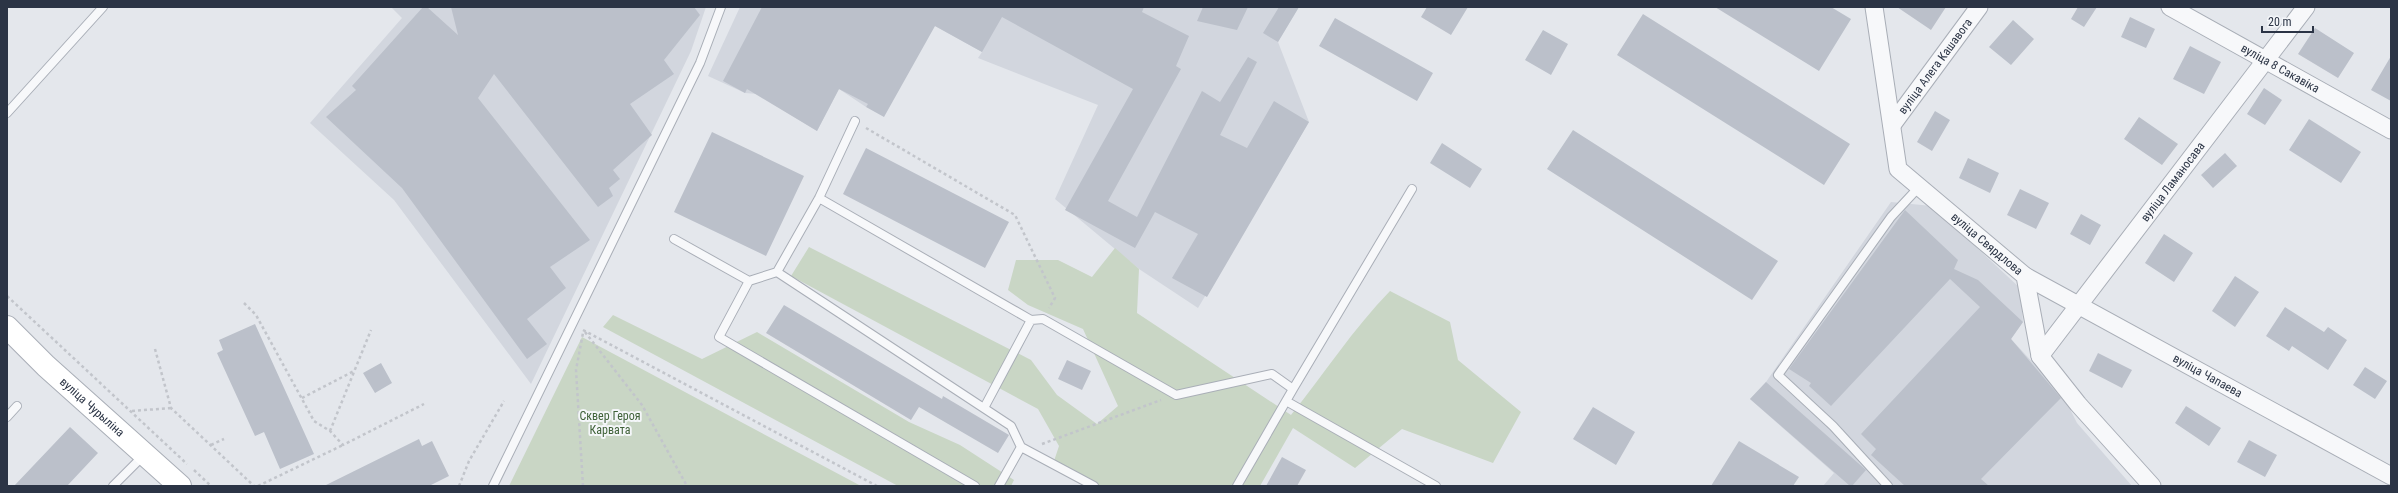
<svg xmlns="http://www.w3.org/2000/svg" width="2398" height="493" viewBox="0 0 2398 493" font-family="'Roboto Condensed',sans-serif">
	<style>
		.built { fill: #d2d6de }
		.green { fill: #c9d6c5 }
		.building { fill: #bbc0ca }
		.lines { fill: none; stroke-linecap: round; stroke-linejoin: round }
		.lane-casing { stroke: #a9aeb7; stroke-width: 10 }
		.street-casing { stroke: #a9aeb7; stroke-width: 19 }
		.secondary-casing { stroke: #a9aeb7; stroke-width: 24 }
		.path { stroke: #c2c5cb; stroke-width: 2.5; stroke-dasharray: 3 3; stroke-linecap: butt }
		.lane { stroke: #f7f8fa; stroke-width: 8 }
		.street { stroke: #f7f8fa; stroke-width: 17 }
		.secondary { stroke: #fff; stroke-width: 22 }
		.labels { text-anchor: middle; stroke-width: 4; stroke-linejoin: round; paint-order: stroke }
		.street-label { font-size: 12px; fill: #2b3445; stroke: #f4f6f9 }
		.park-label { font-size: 12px; fill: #3f6138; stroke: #f4f6f9 }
	</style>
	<rect width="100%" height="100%" fill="#e4e7ec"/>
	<path class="built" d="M391,7H706L691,51L531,384L394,200L310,123L402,18Z
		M740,7H1299L1278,42L1309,122L1198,308L1139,269L1055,199L1098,105L978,58L982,52L935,26L866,107L839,89L817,131L757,94L745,93L708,76Z
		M1891,202L1932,206L2020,288L2023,322L2011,339L2063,395L2077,423L2132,486H1823L1834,473L1750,399L1766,382Z"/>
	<path class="green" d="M809,247L1031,360L1057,395L1097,424L1118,406L1083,329L1028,305L1008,290L1016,260H1058L1092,277L1115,248L1139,269L1137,313L1291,415C1324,374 1353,329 1390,291L1450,322L1458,360L1521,412L1493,463L1402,429L1355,468L1293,428L1260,486H1094L1053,464L1059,446L1038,409L791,276Z
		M613,315L702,359L757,332L909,422L960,445L1014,480L1011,486H898L603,327Z
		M582,337L861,486H509Z"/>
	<path class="building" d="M423,7H427L458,35L451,7H694L700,15L664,60L674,74L630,104L652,135L613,170L620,179L609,188L613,196L598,207L494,74L478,98L590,240L550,267L566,288L527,319L547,344L527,359L402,188L326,117L356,90L352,86Z
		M762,7H1144L1142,12L1189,36L1176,66L1181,69L1108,201L1137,217L1202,91L1220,102L1248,57L1257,62L1220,135L1247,148L1274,101L1309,122L1207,297L1172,278L1198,234L1155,212L1135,248L1065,210L1133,89L1002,17L982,52L935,26L884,117L866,107L868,104L839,89L817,131L747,89L745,93L723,81Z
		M1203,7H1248L1237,30L1197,21Z
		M1279,7H1299L1278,42L1263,33Z
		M1427,7H1468L1451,35L1421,17Z
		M1715,7H1831L1851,19L1819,71Z
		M1897,7H1946L1931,30Z
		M2078,7H2097L2084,27L2071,19Z
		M1643,14L1850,144L1824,185L1617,55Z
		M2130,17L2155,29L2146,48L2121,37Z
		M1335,18L1433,73L1417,101L1319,46Z
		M2013,20L2034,39L2011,65L1989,47Z
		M2315,28L2354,53L2338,78L2298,54Z
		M1543,30L1568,44L1551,75L1525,60Z
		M2190,46L2221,62L2204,94L2173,79Z
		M2391,56V101L2371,90Z
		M2264,88L2282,100L2265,125L2247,114Z
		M1935,111L1950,120L1932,151L1917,142Z
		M2139,117L2178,144L2162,165L2124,139Z
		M2309,119L2361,152L2341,183L2289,150Z
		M1573,130L1778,261L1752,300L1547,169Z
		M712,132L804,176L766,256L674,212Z
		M1442,143L1482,169L1470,188L1430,163Z
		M866,148L1009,222L985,268L843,194Z
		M2225,153L2237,166L2213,188L2201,175Z
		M1968,158L1999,173L1990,193L1959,178Z
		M2020,189L2049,203L2036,229L2007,215Z
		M1905,210L1958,260L1954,269L1978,280L2023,322L2011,339L2061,398L1981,479L1989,486H1905L1871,455L1876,449L1861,434L1980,307L1950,279L1831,406L1809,386L1811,383L1789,369Z
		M2081,214L2101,225L2090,245L2070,234Z
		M2164,234L2193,253L2174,282L2145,263Z
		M2235,276L2259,292L2235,327L2212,311Z
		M784,305L942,399L943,396L1009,435L998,453L919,407L911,420L766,333Z
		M2285,307L2324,332L2328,327L2347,340L2328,370L2292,346L2289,351L2266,336Z
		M255,324L314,454L280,469L264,432L255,436L217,353L223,350L219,340Z
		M2098,353L2132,370L2122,388L2089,371Z
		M1067,360L1091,371L1082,390L1058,379Z
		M381,363L392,383L375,393L363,373Z
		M2365,367L2387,381L2375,399L2353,385Z
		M1766,382L1866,470L1852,486H1850L1750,399Z
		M2186,406L2221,428L2209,446L2175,423Z
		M1593,407L1635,432L1616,465L1573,439Z
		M70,427L98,453L67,486H14Z
		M419,439L422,446L432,441L449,476L429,486H324Z
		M2249,440L2277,455L2265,477L2237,462Z
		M1739,441L1799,477L1793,486H1711Z
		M1282,457L1306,470L1297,486H1266Z"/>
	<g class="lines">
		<defs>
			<path id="lane" d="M7,113L103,7
				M819,198L1031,320L1043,319L1176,395L1272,374L1293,389L1237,486
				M674,239L749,281L719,337L975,486
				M777,272L819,198L855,121
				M749,281L777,272L1011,426L1021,447L1094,486
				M1293,389L1412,189
				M1286,401L1436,486
				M984,408L1031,320
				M7,417L17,406
				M113,486L144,455
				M493,486L700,63L721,7
				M999,486L1021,447
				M1888,486L1833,426L1778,375L1891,217L1919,187"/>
			<g id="street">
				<path id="s1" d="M1874,7L1898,169L2025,276L2040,356L2078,404L2152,486"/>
				<path id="s2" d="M2170,7L2391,130"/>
				<path id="s3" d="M1892,125L1979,7"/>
				<path id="s4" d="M2025,276L2391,476"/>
				<path id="s5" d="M2040,356L2306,7"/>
			</g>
			<g id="secondary">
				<path id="s6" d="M7,327L46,366L180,486"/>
			</g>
		</defs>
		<use href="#lane" class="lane-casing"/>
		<use href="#street" class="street-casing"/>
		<use href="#secondary" class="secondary-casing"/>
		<path class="path" d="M866,128L1015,215L1055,298L1049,308
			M7,296L187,464
			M244,303L256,315L314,421L330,431L343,445L424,404
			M583,330L877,486
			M585,332L642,405L687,486
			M155,349L171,408L254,486
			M302,398L354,371
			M132,411L171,408
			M330,431L371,330
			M1042,444L1161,400
			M211,445L224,439
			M194,470L211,486
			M258,486L343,445
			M459,486L469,461L504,401
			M583,486L576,370L583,333"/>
		<use href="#lane" class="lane"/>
		<use href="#street" class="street"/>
		<use href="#secondary" class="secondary"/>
	</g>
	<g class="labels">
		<g class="street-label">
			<text dy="4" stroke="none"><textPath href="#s3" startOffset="73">вуліца Алега Кашавога</textPath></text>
			<text dy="4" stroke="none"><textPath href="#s2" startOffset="126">вуліца 8 Сакавіка</textPath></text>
			<text dy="4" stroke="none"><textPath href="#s5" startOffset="219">вуліца Ламаносава</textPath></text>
			<text dy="4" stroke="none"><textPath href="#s1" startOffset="280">вуліца Свярдлова</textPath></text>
			<text dy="4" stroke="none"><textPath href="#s4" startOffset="208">вуліца Чапаева</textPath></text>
			<text dy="4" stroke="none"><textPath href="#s6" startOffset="117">вуліца Чурыліна</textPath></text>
		</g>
		<g class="park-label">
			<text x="610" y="420">Сквер Героя<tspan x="610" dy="14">Карвата</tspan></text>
		</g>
	</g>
	<rect width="2398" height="493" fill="none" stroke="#2b3445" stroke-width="16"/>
	<path d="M2262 26v6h51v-6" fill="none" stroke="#2b3445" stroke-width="2"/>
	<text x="2268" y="26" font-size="12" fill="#2b3445" stroke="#f4f6f9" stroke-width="3" paint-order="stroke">20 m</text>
</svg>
